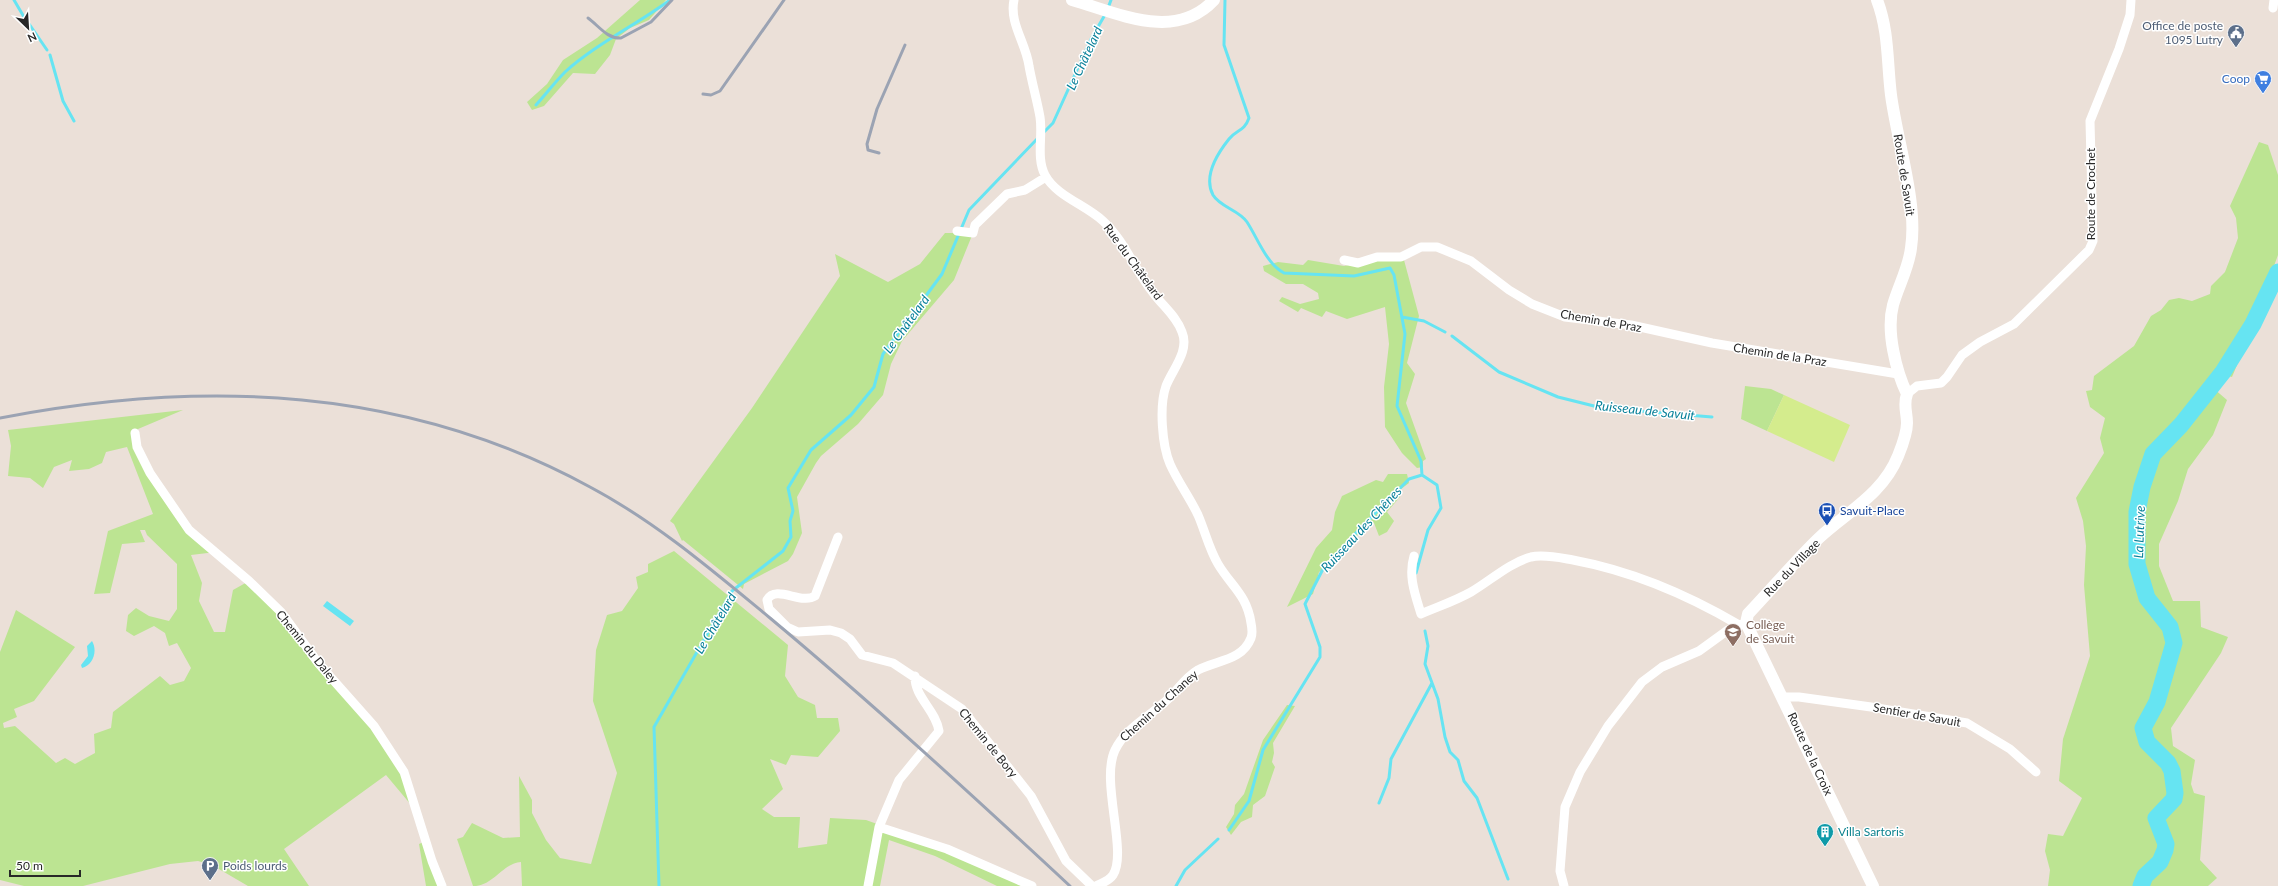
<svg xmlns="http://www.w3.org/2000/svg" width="2278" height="886" viewBox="0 0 2278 886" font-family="Lato,sans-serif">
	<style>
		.green { fill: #bce492 }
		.pitch { fill: #d4ec8d }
		.water { fill: #66e4f2 }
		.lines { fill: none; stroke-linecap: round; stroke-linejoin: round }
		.stream { stroke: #66e4f2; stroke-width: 3 }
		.river { stroke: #66e4f2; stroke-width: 17 }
		.minor { stroke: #fff; stroke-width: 9 }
		.tertiary { stroke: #fff; stroke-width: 12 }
		.rail { stroke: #9ba3b3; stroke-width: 3 }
		.labels { text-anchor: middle; stroke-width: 3; stroke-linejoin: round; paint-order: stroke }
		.service-label { font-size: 12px; fill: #4e5e75; stroke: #fff; text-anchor: end }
		.shop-label { font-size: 12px; fill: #366cbe; stroke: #fff; text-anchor: end }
		.street-label { font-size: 12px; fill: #282828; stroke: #fff }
		.transit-label { font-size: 12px; fill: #164399; stroke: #fff; text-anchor: start }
		.education-label { font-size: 12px; fill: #785e54; stroke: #fff; text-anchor: start }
		.culture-label { font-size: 12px; fill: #0d838f; stroke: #fff; text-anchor: start }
		.water-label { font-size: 13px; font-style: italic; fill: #09819a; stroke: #fff }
	</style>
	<rect width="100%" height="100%" fill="#ebe0d8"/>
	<path class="green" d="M640,0H666L649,20L630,28L616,39L610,55L595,74L573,73L544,106L532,110L527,102L547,84L563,60L597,38Z
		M2259,142L2268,145L2278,175V255L2256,315L2227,357L2237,365L2232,377L2220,374L2213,388L2227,400L2213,435L2188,469L2178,501L2159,544V566L2173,601H2200L2201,627L2228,637L2221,653L2171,728L2173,746L2195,760L2191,784L2194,793L2205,796L2200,860L2217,878L2208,886H2048L2050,870L2045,851L2048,834L2063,836L2082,798L2059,781L2063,739L2090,656L2084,585L2086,546L2083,521L2076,498L2104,453L2100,438L2105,418L2090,407L2086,391L2092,390L2094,376L2134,346L2151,316L2161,310L2169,300L2179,298L2192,301L2210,294L2211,286L2225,272L2238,238L2236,218L2230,206Z
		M945,233H973L954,280L902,341L891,364L883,395L858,424L821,456L816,463L797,497L802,533L793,554L788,561L744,584L743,589L683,540L682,541L674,524L670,521L752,408L840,276L835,254L888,282L920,264Z
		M1377,259L1404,260L1419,316L1407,363L1415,374L1406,403L1426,459L1423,461V467L1417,468L1402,453L1385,427L1384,387L1389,344L1385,307L1347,319L1326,311L1322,317L1301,308L1298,312L1279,301L1282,297L1300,304L1319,299L1318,293L1303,284H1286L1264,271L1263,266L1278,262L1303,265L1308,260L1344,266Z
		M1745,386L1771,389L1784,395L1767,431L1741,419Z
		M183,410L138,429L135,433L137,447L189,530L216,552L191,555L202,583L199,601L214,632H225L233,590L249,581L374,726L404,772L417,812L386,775L284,849L309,886H248L212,865L198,861L170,864L83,886H24L0,880V652L16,610L75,647L34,701L14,709L17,717L3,723L4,728L15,726L56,763L65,758L75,764L95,753L94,734L111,728L113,712L160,676L170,685L184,681L191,668L177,643L169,646L165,633L154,626L134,636L126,631L128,615L136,608L149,616L169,621L177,609V564L147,535L145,530H140L145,542L122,544L110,593L94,594L108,531L153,514L127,447L106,452L102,463L89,469L69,471L72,460L54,467L43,488L30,478L8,476L11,446L8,430Z
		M1388,474H1407L1409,483L1401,489L1400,497L1387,512L1394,521L1387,532L1379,536L1374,523L1354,538L1340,557L1319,572L1313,594L1287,607L1316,548L1332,530L1335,512L1342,496L1376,480L1383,482Z
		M674,551L788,645L785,676L798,697L815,705L817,718H838L840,731L818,757L791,755L786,765L770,759L783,789L762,809L774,817H800L798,848L827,844L830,818L866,820L947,849L1032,886H997L935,856L889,840L880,886H522L521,862C501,864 494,886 473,886L457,839L463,837L472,823L503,838L520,837L519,776L532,800V813L546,840L560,858L591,864L617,773L593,701L596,650L607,615L622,611L638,588L636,577L648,572V564Z
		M1287,705L1295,706L1273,743L1274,753L1272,762L1275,767L1265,796L1253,805L1252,817L1241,822L1231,835L1226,827L1234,814L1235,805L1244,794L1263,740Z
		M426,841L442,886H426L419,844Z"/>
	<path class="pitch" d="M1784,395L1850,425L1834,462L1767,431Z"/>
	<path class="water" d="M327,601L354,621L350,626L323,606Z
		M92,641C98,651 93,665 82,668L81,665L88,656L87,646Z"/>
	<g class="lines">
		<path class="stream" d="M14,0L24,17
			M1225,0L1224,45L1249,118C1244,132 1237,129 1229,139C1217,154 1203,176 1213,195C1220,207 1239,210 1247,222C1258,239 1266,263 1284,273L1354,276L1390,268L1394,275L1405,334L1397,406L1421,461L1422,475
			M1108,8L1111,0
			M25,18L47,50
			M50,55L63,101L74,121
			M536,105C546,94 555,82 565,72C596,44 636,25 670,0
			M1043,133L1053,123L1091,39L1106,13
			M1402,317L1424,321L1445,332
			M1452,336L1499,372L1558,397L1602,408L1712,417
			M1416,573L1428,530L1441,508L1437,485L1422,475
			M1425,631L1428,646L1425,664L1438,699L1445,737L1450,752L1458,760L1464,781L1477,798L1508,879
			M1379,803L1389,778L1391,759L1432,683
			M1229,830L1249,801L1263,750L1320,657V647L1305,604L1323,569L1333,563L1352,537L1409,479L1422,475
			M659,886L654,727L732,591L783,551L791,537L790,521L793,511L788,488L811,450L851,415L874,387L883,354L942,274L969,210L1038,138
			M1176,886L1185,870L1218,839"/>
		<path class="river" d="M2141,886L2145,876L2160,862L2165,850L2166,844L2156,818L2174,799L2175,793L2172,771L2168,763L2147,742L2143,728L2157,702L2174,643L2170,627L2147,598L2137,564V512L2142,487L2153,454L2181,425L2223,372L2253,324L2278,272"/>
		<path class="minor" d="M1014,0C1009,23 1026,43 1029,66C1032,83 1037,100 1040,117C1043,136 1036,158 1045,175C1056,196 1086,205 1103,221C1125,241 1135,271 1154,294C1163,306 1177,317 1182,332C1190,351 1172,370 1166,386C1159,406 1162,445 1170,464C1178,482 1190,498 1198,515C1205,531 1209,549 1218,564C1231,586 1247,595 1251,623C1252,628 1253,633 1251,638C1242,661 1217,660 1198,670C1186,677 1178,689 1168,699C1151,716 1126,727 1115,750C1100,781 1128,852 1113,875C1109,881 1102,883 1096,886
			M2273,8L2274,0
			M957,231L973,233L975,225L1007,194L1025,190L1046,177
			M1344,260L1358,263L1377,257H1401L1421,247H1437L1471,261L1509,290L1532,304L1565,317L1631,325L1712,343L1898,374
			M1907,394L1917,386L1941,383L1947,377L1962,355L1980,342L2014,324L2089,250L2093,241L2090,121L2119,49L2130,15L2131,0
			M135,433L137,447L150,473L189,530L249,581L281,612L319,664L374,726L404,772L432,861L442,886
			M838,537L815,596C801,605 776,584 767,600L769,609L787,627L798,632L830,630L841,633L850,639L862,655L893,663L962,709L1031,796L1066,861L1092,886
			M1414,556C1408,576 1415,594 1421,614C1437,607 1455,601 1471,592C1490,581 1509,563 1531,557C1544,554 1561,558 1573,560C1632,571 1688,595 1739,625
			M1784,697H1799L1871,707L1967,723L2010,749L2036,772
			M879,827L899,780L939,731C936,710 914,697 915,676
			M868,886L879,827L947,849L1032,886
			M1564,886L1560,871L1565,807L1580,772L1608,726L1642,682L1662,667L1699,651L1728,630L1743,624"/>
		<path class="tertiary" d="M1072,0C1118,13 1175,42 1214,0
			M1873,886L1746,623L1748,614C1772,589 1794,562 1819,538C1847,512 1883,494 1898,456C1902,446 1907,434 1907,423C1907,412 1903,405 1907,394C1896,371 1886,331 1893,305C1898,287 1909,267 1911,248C1918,204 1897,141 1891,95C1887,63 1889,31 1877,0"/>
		<path class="rail" d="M588,18C598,25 607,39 621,38L651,22L672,0
			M703,94L711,95L720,91L784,0
			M879,153L868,150L867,144L877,109L905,45
			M0,418C203,379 405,386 590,487C656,522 713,571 770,618C873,704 972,795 1070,886"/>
	</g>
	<defs>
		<symbol id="civic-pin" viewBox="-11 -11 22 30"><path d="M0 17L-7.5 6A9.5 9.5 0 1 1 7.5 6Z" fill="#5c6f8a" stroke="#fff"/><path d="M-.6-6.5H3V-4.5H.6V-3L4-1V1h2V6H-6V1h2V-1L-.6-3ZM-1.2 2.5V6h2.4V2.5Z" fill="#fff"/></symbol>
		<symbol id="supermarket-pin" viewBox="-11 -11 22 30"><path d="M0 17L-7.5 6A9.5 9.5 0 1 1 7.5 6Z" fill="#3f7fe0" stroke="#fff"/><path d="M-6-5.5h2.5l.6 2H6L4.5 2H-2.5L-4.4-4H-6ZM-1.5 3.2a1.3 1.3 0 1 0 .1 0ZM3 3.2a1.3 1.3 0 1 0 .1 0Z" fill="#fff"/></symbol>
		<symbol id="bus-pin" viewBox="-11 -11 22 30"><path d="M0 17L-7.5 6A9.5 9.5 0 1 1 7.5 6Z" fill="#1a4fb4" stroke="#fff"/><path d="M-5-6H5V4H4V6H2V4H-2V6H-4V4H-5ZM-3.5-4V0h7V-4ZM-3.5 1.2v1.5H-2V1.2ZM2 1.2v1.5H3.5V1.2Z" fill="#fff"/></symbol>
		<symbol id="school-pin" viewBox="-11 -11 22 30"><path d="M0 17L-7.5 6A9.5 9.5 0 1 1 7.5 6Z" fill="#8d6e63" stroke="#fff"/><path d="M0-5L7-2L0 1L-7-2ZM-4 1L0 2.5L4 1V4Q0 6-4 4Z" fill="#fff"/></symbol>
		<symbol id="building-pin" viewBox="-11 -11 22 30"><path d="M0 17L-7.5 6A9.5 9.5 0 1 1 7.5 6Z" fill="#0f9aa8" stroke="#fff"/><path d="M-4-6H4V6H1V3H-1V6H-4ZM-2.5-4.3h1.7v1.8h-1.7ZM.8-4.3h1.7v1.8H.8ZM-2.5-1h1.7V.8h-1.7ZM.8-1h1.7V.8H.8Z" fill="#fff"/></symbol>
		<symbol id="parking-pin" viewBox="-11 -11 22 30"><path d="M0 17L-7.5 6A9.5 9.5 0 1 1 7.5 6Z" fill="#5c6f8a" stroke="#fff"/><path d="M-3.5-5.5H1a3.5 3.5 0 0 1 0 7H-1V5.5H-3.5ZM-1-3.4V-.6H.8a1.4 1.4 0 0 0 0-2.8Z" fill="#fff"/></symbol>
	</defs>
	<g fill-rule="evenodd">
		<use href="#civic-pin" x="2226" y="23" width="20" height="27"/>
		<use href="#supermarket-pin" x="2253" y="69" width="20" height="27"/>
		<use href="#bus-pin" x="1817" y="501" width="20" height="27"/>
		<use href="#school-pin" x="1723" y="622" width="20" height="27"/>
		<use href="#building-pin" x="1815" y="822" width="20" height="27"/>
		<use href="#parking-pin" x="200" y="856" width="20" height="27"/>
	</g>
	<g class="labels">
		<g class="service-label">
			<text x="2223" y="30">Office de poste<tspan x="2223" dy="14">1095 Lutry</tspan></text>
			<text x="223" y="870" text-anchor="start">Poids lourds</text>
		</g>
		<g class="shop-label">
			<text x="2250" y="83">Coop</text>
		</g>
		<g class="street-label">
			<text transform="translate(1904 175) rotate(81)" y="4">Route de Savuit</text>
			<text transform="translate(2091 194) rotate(-90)" y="4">Route de Crochet</text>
			<text transform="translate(1133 262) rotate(54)" y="4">Rue du Châtelard</text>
			<text transform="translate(1601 321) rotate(10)" y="4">Chemin de Praz</text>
			<text transform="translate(1780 355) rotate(9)" y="4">Chemin de la Praz</text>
			<text transform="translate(1792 568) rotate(-46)" y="4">Rue du Village</text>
			<text transform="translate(307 647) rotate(51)" y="4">Chemin du Daley</text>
			<text transform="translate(1159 706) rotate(-42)" y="4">Chemin du Chaney</text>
			<text transform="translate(1917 715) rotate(10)" y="4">Sentier de Savuit</text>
			<text transform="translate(988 743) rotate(51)" y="4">Chemin de Bory</text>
			<text transform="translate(1810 754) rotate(65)" y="4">Route de la Croix</text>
		</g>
		<g class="transit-label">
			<text x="1840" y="515">Savuit-Place</text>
		</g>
		<g class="education-label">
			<text x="1746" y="629">Collège<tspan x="1746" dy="14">de Savuit</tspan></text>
		</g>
		<g class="culture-label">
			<text x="1838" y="836">Villa Sartoris</text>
		</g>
		<g class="water-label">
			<text transform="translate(1084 58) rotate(-65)" y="5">Le Châtelard</text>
			<text transform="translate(906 324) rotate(-54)" y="5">Le Châtelard</text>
			<text transform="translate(1645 410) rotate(6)" y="5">Ruisseau de Savuit</text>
			<text transform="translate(1361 529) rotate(-47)" y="5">Ruisseau des Chênes</text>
			<text transform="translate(2139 532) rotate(-88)" y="5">La Lutrive</text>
			<text transform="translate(715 623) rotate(-59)" y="5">Le Châtelard</text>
		</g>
	</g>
	<g transform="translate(28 28) rotate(155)" stroke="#ffffff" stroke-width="3" paint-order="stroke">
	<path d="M0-3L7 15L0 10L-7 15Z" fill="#282828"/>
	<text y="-6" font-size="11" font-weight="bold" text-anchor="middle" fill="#282828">N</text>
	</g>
	<path d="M10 870v6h70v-6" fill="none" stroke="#282828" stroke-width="2"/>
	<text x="16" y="870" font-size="12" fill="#282828" stroke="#ffffff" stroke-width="3" paint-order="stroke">50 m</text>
</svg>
